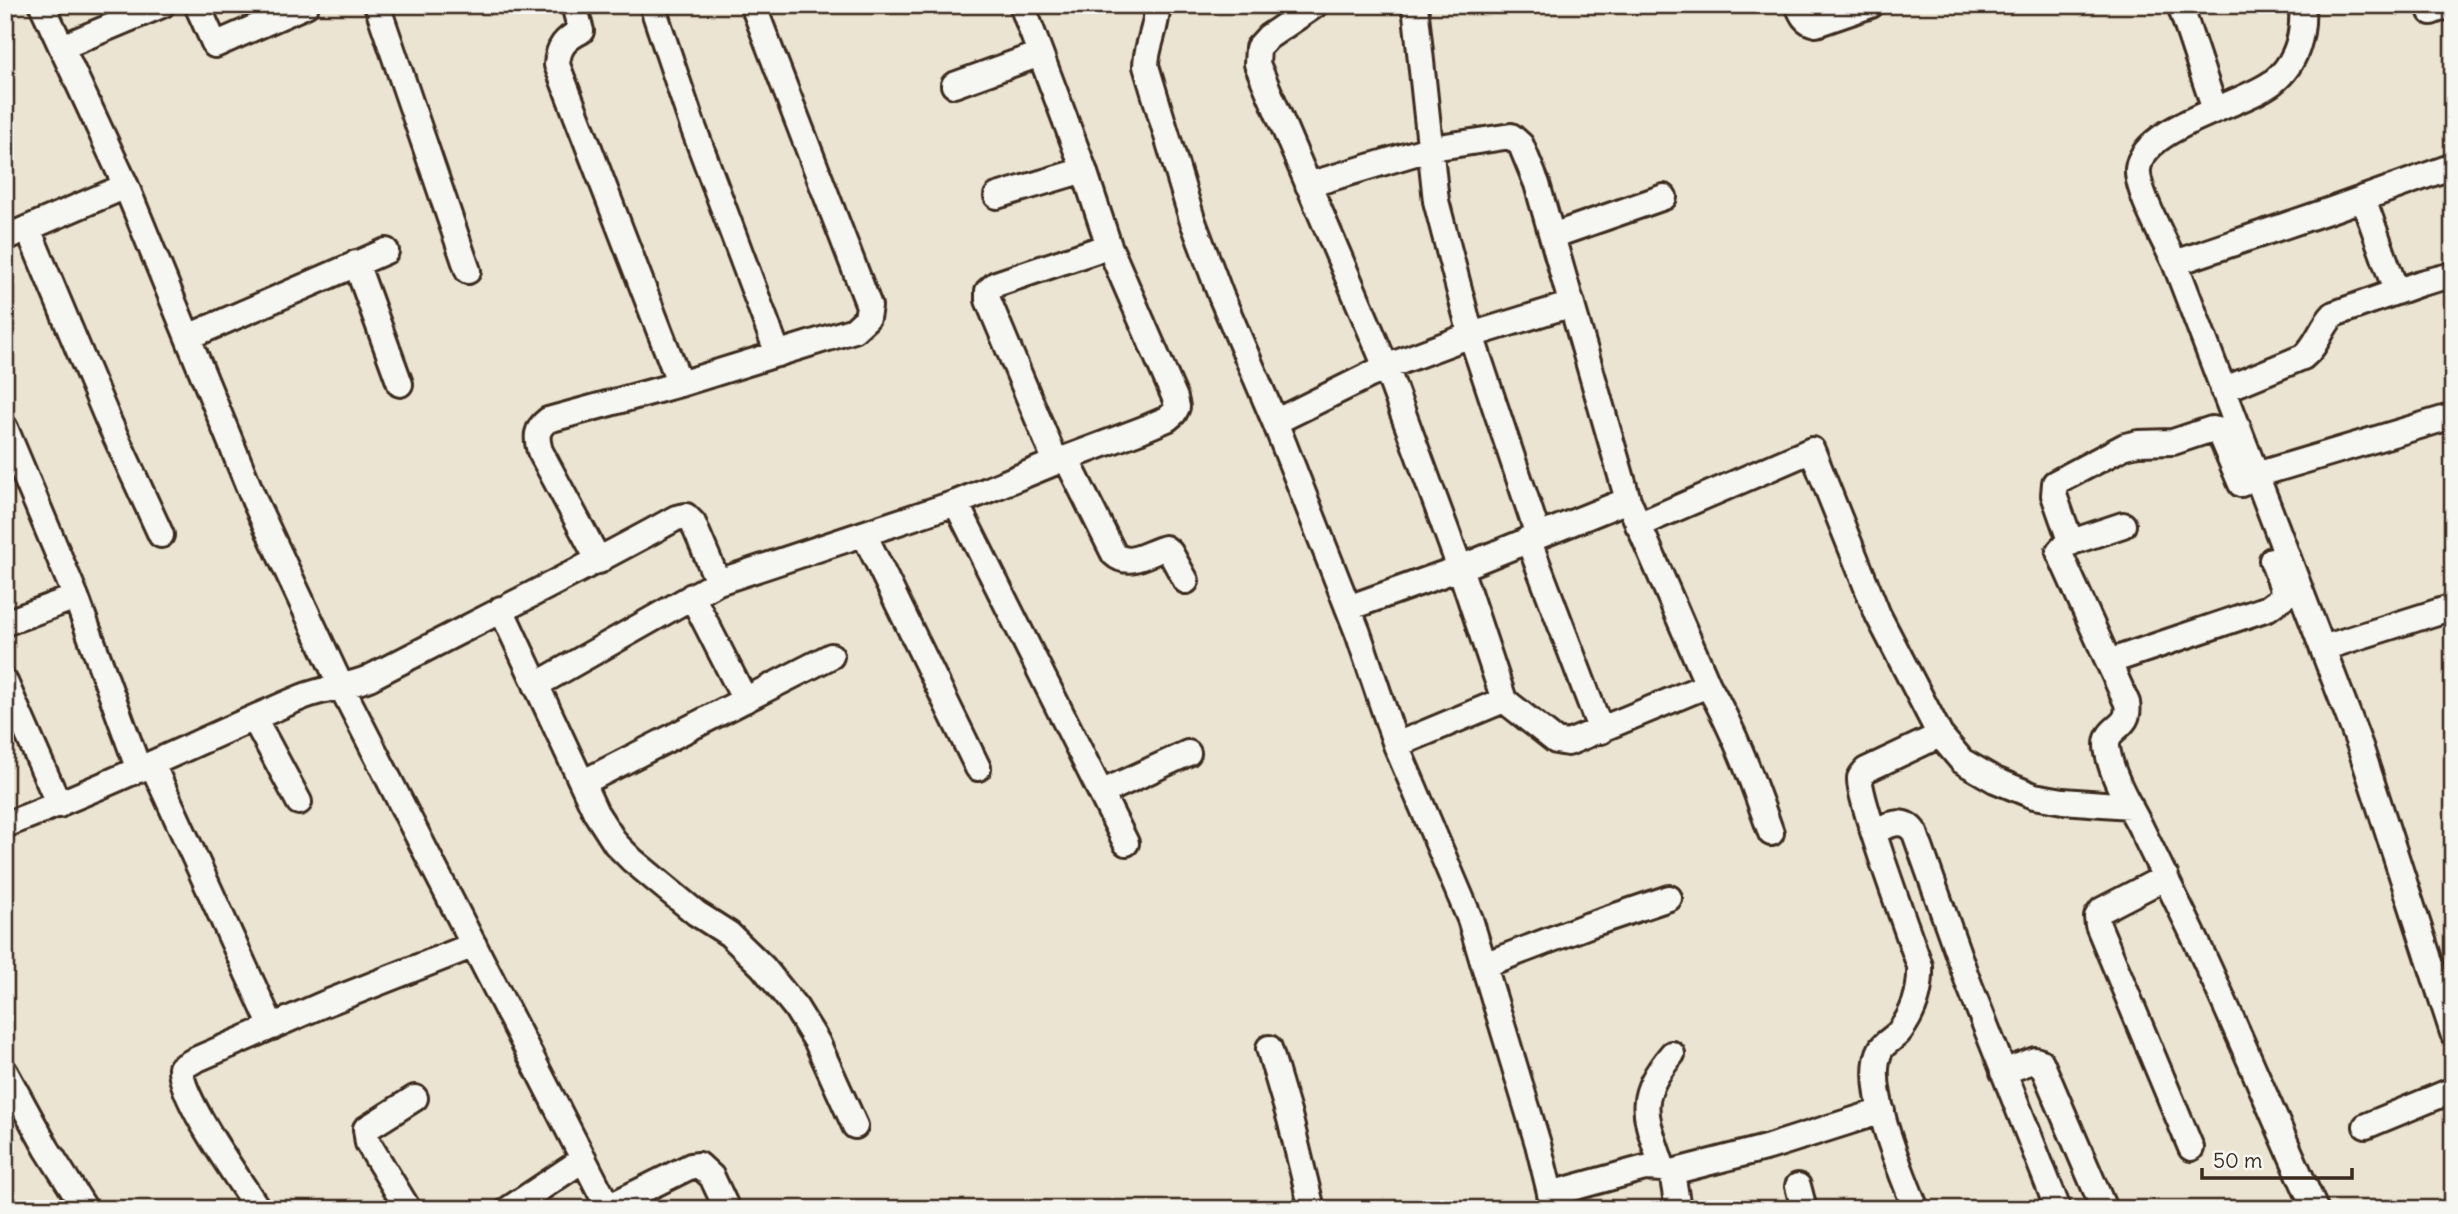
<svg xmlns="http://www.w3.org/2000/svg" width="2458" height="1214" viewBox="0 0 2458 1214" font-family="Delius,sans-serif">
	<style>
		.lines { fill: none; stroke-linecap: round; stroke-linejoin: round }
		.minor-casing { stroke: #3b2a1e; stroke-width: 30 }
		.minor { stroke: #f6f6f2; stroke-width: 24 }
	</style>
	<rect width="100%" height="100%" fill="#ebe4d2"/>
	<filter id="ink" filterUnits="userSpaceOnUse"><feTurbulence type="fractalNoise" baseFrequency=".0143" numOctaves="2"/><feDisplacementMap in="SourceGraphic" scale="14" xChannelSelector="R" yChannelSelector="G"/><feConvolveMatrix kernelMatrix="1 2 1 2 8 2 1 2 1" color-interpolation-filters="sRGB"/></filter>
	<g filter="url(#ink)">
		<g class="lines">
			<defs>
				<path id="minor" d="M42,5L126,186L255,502L341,686L609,1209
					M197,5L215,45L306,5
					M377,5L468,271
					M574,5L581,31C565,39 558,47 557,65L680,384
					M652,5L692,124L778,354
					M1157,5C1158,27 1146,45 1146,66L1192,219L1221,296L1275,422
					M1315,5L1268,37L1258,48L1257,64L1386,367L1275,422L1358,633L1396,745L1470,919L1538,1144L1554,1209
					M1415,5L1436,201L1471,335L1538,535
					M1798,5C1802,15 1805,22 1816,24L1871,5
					M2180,5L2215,110
					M2302,5C2304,34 2297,63 2273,82C2242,106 2143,126 2138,169C2136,190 2165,242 2175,263L2360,746L2453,1033
					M2431,12L2449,5
					M62,47L162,5
					M954,85L1040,54
					M1308,185L1432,148L1511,136L1521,145L1537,184L1628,500
					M997,196L1084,170
					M2363,198L2396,291
					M28,229L108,420L161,535
					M1552,236L1664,197
					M5,238L126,186
					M356,263L400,384
					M2175,263L2328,211L2453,166
					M188,337L386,251
					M2223,390L2303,357C2318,345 2321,327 2334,314L2421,283L2453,275
					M5,428L76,597
					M1066,458L1114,554C1129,568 1147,553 1165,548L1170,552L1186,581
					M1056,462L988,300V291L996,284L1109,246
					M2256,475L2453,416
					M956,503L1126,843
					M1638,525L1812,450L1878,615L1940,735L1962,761L1995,780L2034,796L2063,801L2130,806
					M2123,525L2066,544L2059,552L2127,703C2132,732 2101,724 2108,753C2113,778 2128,803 2140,826C2156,859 2173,893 2189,926C2234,1019 2272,1115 2315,1209
					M864,534L978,768
					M1528,539L1601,731
					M2071,543L2054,495L2055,483L2125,446L2138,443L2173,442L2212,429L2218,430L2241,484
					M599,561L540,451C536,437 536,429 548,420L680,384L854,330L867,318L869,306L753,5
					M692,596L745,700
					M1348,608L1460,568L1628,500L1708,685L1568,743L1556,741L1504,700L1396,745
					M501,609L596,813L616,844L632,860L696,913L729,934L763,967L796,1008L817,1042L855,1126
					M5,623L76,597L139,770
					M2323,648L2453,607
					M2108,662L2268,608L2283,597L2282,586L2272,560
					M5,682L59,805
					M536,685L718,582
					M1708,685C1735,732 1753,782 1771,833
					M1504,700L1460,568L1386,367L1471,335L1572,304
					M254,718L299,802
					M152,764L272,1027
					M582,783L831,656
					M1101,793L1188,753
					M5,825C106,787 203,739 302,697C324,688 348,687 369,678C471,625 575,574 676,518L686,516L693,523L718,582L956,503L1056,462L1141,430L1167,419L1174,413L1177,407L1175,398L1109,246L1084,170L1022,5
					M1873,831C1889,825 1904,816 1915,833L1967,979L2058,1209
					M2166,877L2102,910L2097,917L2098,925L2191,1148
					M1484,965L1589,925L1669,898
					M1269,1048L1290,1119L1312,1209
					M5,1072L47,1149L85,1209
					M2003,1072L2035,1060L2041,1062L2104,1209
					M2366,1126L2453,1090
					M1663,1169C1646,1116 1633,1101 1672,1054
					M1672,1172L1678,1209
					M1798,1186L1804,1209
					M1550,1194L1645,1168L1663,1169L1672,1172L1769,1147L1882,1111
					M608,1207L691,1166L699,1165L712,1177L727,1209
					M258,1209C240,1181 179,1097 181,1068L195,1060L324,1004L474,945
					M408,1209L368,1143L366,1129L415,1098
					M509,1209L584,1159
					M1916,1209C1902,1174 1862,1083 1881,1049C1885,1042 1895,1038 1900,1031C1915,1011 1921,990 1920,966C1911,941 1856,792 1860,778C1860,777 1865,771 1866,770L1940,735"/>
			</defs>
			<use href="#minor" class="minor-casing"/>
			<use href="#minor" class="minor"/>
		</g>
	</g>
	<rect width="2458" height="1214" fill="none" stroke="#f6f6f2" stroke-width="28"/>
	<rect x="14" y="14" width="2430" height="1186" fill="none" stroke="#3b2a1e" stroke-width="2.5" filter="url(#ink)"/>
	<path d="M2202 1168v10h150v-10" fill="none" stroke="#3b2a1e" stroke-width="3.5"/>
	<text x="2213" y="1168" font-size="21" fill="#3b2a1e" stroke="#f6f6f2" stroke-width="5" paint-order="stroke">50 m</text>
</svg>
